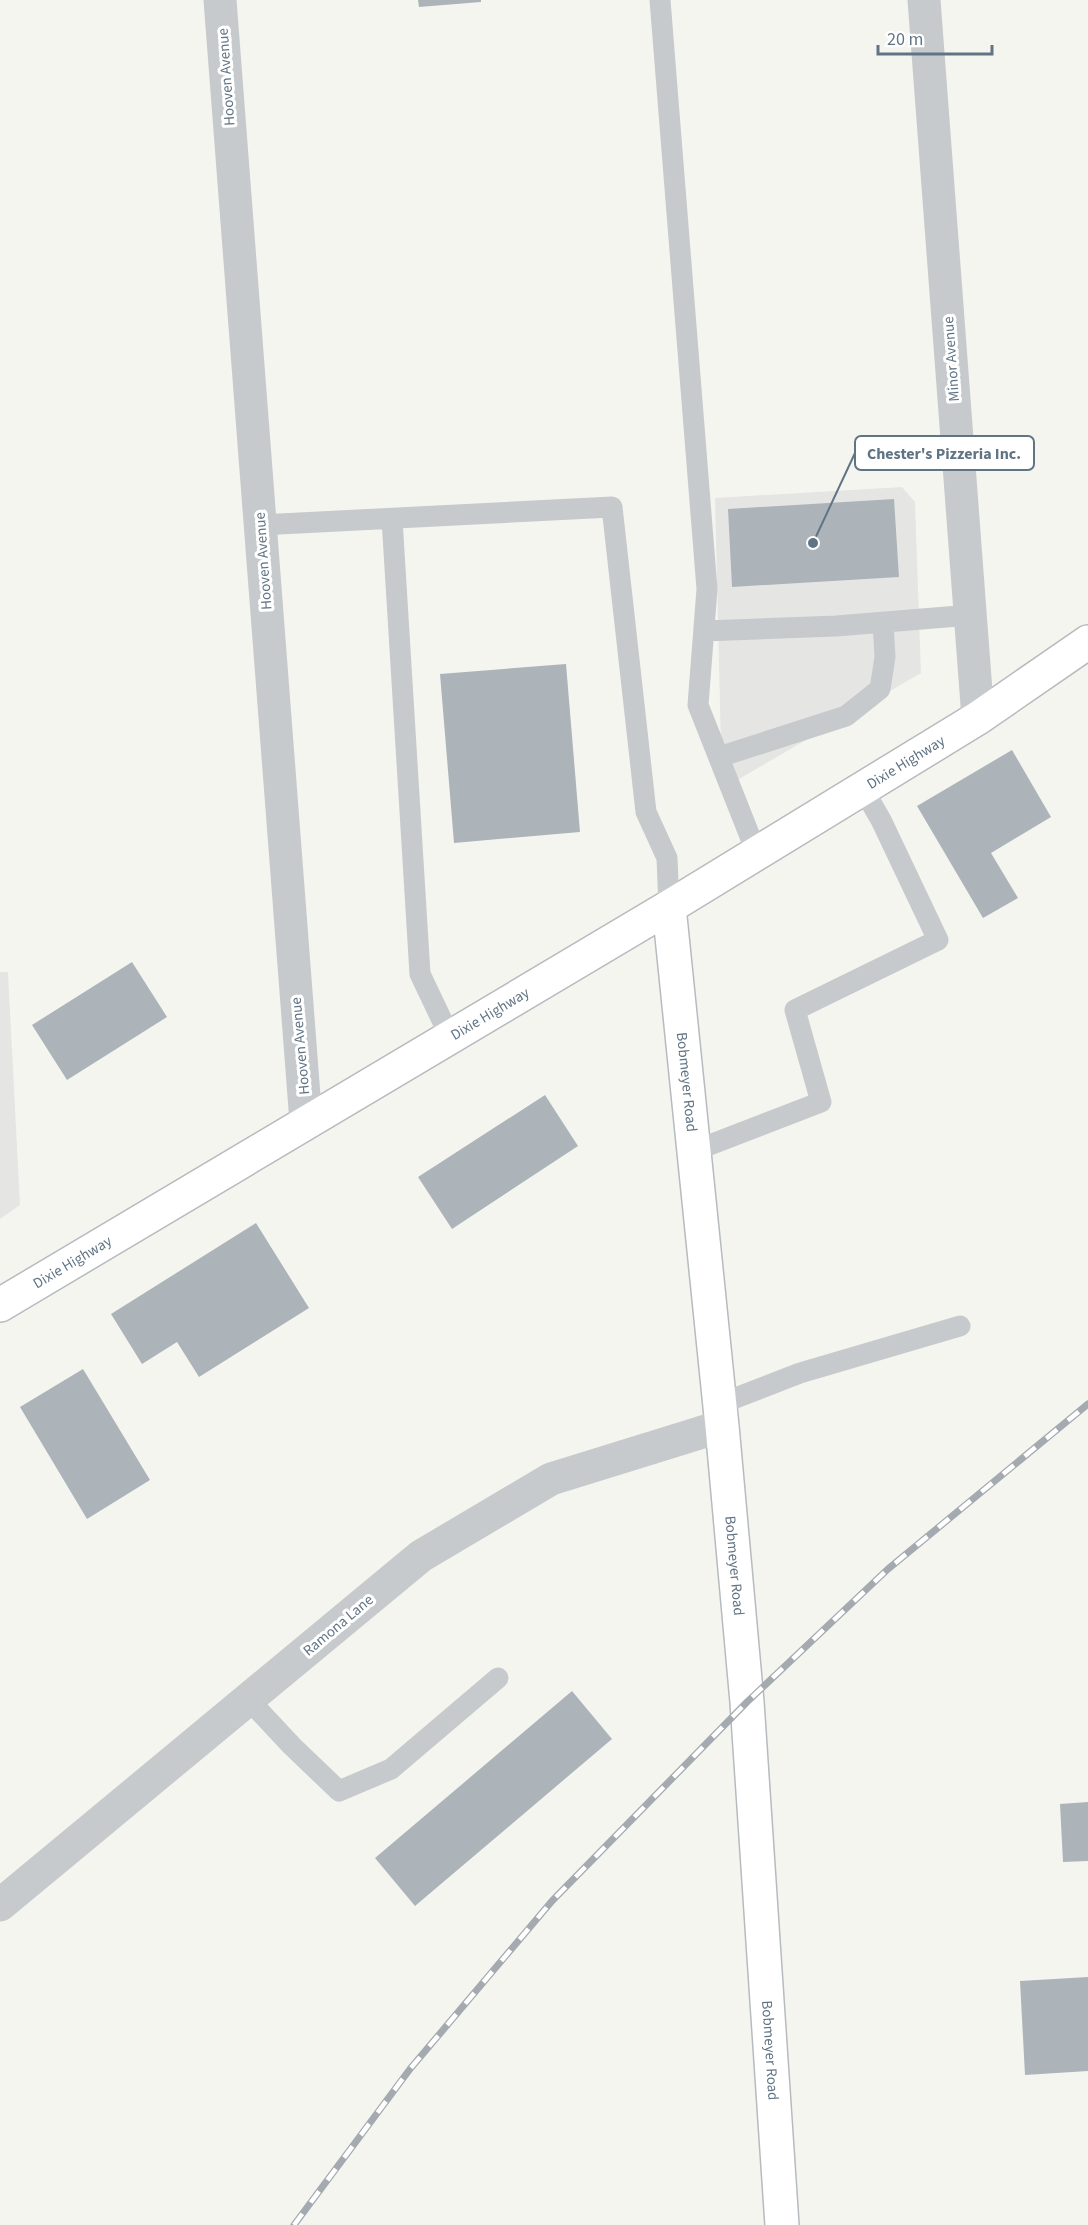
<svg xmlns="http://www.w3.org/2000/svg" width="1088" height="2225" viewBox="0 0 1088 2225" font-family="'Source Sans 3',sans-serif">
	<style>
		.built { fill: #e5e6e4 }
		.building { fill: #acb4b9 }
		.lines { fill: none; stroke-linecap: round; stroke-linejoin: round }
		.secondary-casing { stroke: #b6bbc0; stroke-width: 36 }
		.primary-casing { stroke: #b7bbbe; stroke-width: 36 }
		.lane { stroke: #c7cacd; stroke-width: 21 }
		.street { stroke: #c7cacd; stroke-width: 33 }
		.secondary { stroke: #fff; stroke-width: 33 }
		.primary { stroke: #fff; stroke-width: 33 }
		.rail-casing { stroke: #a4aab0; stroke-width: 7 }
		.rail { stroke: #fff; stroke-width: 4.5; stroke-dasharray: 14; stroke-linecap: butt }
		.labels { text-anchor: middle; stroke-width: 6; stroke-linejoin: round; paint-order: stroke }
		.street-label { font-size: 15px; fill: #617484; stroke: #fff }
		.leader { fill: none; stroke: #617484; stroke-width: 2 }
		.callout-dot { fill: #617484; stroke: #fff; stroke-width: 2 }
		.callout { fill: #fff; stroke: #617484; stroke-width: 2 }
		.callout-label { font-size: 16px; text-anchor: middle; font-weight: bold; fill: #617484 }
	</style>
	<rect width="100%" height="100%" fill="#f5f5f0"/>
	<path class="built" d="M902,487L915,502L921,673L722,789L715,498Z
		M0,972H8L20,1205L0,1219Z"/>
	<path class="building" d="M418,0H481V2L419,7Z
		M894,499L899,577L732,587L728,509Z
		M566,664L580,832L454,843L440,674Z
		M1012,750L1051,817L991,853L1018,898L983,918L917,806Z
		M132,962L167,1017L67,1080L32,1025Z
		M545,1095L578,1146L452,1229L418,1177Z
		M256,1223L309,1308L199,1377L177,1342L142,1364L111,1314Z
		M83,1369L150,1480L87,1519L20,1407Z
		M572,1691L612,1739L415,1906L375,1858Z
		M1088,1802V1861L1063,1862L1060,1804Z
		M1088,1977V2071L1025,2075L1020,1981Z"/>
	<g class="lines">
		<defs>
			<g id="secondary">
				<path id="s1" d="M669,907L722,1426L747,1702L782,2225"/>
			</g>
			<g id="primary">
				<path id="s2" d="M0,1305L669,907L978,718L1088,642"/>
			</g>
		</defs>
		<use href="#secondary" class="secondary-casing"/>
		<use href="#primary" class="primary-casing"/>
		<path class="lane" d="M660,0L707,589L698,705L757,854
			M392,519L420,974L450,1037
			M260,525L612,507L646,812L667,858L669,907
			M704,631L836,626L971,615
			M719,757L846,716L880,689L885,657L883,622
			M694,1151L821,1102L795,1010L938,940L881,820L863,789
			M720,1404L800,1373L960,1326
			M248,1699L292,1746L339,1791L391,1769L498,1678"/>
		<path class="street" d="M220,0L306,1122
			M924,0L978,718
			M0,1905L421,1556L551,1479L722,1426"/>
		<use href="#secondary" class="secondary"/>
		<use href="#primary" class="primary"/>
		<defs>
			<path id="rail" d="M294,2225L410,2069L552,1901L747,1702L888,1569L1088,1404"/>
		</defs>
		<use href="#rail" class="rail-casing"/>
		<use href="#rail" class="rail"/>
	</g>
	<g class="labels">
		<g class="street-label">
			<text transform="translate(226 77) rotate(-94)" y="5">Hooven Avenue</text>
			<text transform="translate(951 359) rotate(-94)" y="5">Minor Avenue</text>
			<text transform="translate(263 561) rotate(-94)" y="5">Hooven Avenue</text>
			<text dy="5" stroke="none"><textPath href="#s2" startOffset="1056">Dixie Highway</textPath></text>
			<text dy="5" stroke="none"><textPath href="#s2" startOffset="570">Dixie Highway</textPath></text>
			<text transform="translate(300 1046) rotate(-95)" y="5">Hooven Avenue</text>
			<text dy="5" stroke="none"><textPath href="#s1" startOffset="176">Bobmeyer Road</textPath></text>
			<text dy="5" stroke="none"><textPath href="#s2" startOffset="84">Dixie Highway</textPath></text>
			<text dy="5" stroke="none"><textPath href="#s1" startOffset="662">Bobmeyer Road</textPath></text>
			<text transform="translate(338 1625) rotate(-40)" y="5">Ramona Lane</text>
			<text dy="5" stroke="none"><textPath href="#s1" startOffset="1148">Bobmeyer Road</textPath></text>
		</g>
	</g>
	<path class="leader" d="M813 543L855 453"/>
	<circle class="callout-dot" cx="813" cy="543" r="6"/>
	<rect class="callout" x="855" y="436" width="179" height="34" rx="6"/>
	<g class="callout-label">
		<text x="944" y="459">Chester's Pizzeria Inc.</text>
	</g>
	<path d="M878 45v9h114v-9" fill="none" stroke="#617484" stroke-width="3"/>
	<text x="887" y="45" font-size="18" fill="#617484" stroke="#ffffff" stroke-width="4.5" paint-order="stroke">20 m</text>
</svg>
